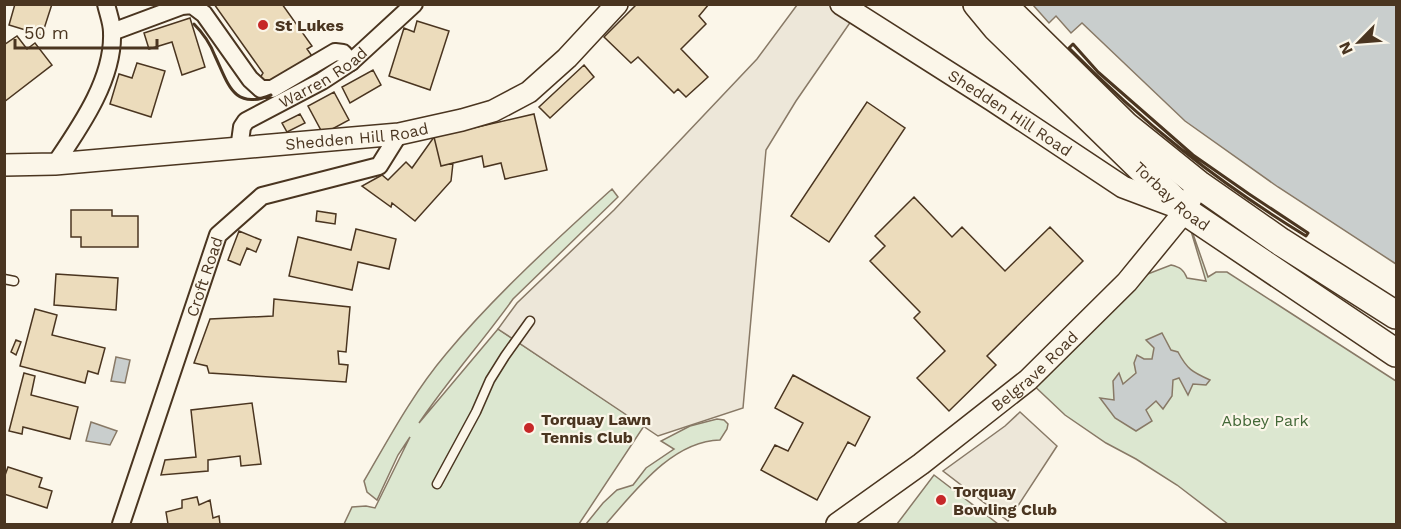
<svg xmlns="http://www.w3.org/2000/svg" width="1401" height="529" viewBox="0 0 1401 529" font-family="'Work Sans',sans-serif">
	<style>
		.green { fill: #dce7d0; stroke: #887966; stroke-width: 1.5 }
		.parking { fill: #ede7d9; stroke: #887966; stroke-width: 1.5 }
		.water { fill: #c9cecd; stroke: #887966; stroke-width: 1.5 }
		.building { fill: #ecdcbc; stroke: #4a3520; stroke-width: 1.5 }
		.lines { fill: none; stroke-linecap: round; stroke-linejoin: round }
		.service-casing { stroke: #4a3520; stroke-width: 11 }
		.minor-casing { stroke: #4a3520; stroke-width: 20 }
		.tertiary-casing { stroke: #4a3520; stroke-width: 24 }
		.primary-casing { stroke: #4a3520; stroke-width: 30 }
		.service { stroke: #fbf6e9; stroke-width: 8 }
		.minor { stroke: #fbf6e9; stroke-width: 16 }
		.tertiary { stroke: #fbf6e9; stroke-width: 21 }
		.primary { stroke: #fbf6e9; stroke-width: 27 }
		.wall { stroke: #4a3520; stroke-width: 3 }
		.poi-dot { fill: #c62828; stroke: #fbf6e9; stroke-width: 2 }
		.labels { text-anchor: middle; stroke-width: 4.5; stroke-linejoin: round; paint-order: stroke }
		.poi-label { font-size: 16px; font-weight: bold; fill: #4a3520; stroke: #fbf6e9; text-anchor: start }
		.street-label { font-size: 16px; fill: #4a3520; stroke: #fbf6e9 }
		.park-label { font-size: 16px; fill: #436837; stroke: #fbf6e9 }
	</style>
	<rect width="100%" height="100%" fill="#fbf6e9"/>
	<path class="green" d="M612,189L618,197L513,299C483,341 448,380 419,423L498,329L644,426L579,524H344L352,507L366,506L375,508L410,437L398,455L377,500L367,492L364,481C389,438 413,393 446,354C495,295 555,241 612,189Z
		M1185,211L1208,277L1216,272H1227L1396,381V524H1228L1177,485L1136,459L1106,443L1065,415L1028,380L1127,282L1171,265C1180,267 1184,270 1187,278L1206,281Z
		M717,419L724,420L728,424L727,429L720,440C672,441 635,491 606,524H586L603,503L617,490L633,485L646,468L674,449L661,441L690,426Z
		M934,475L998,524H897Z"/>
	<path class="parking" d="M797,5H841L856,14L796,101L766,150L743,408L658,436L498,329L517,303L614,210L757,59Z
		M1020,412L1057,446L1008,521L943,471L1005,426Z"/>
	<path class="water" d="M1033,5H1396V264L1278,187L1185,121L1082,23L1071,33L1056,16L1049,23Z
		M1162,333L1171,350L1178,352C1187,369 1192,372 1210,380L1206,385L1193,384L1188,395L1179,378L1173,380L1172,396L1163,409L1156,401L1146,410L1152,421L1136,431L1115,418L1100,398L1114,400L1113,381L1119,373L1123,384L1136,373L1134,363L1137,355L1144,359H1152L1154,348L1146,340Z
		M116,357L130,360L125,383L111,381Z
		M91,422L117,431L110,445L86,441Z"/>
	<path class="building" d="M15,4H52L42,35L9,25Z
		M214,4H282L312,46L307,49L312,56L270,85L260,78L263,73Z
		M637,4H709L699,16L706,24L681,49L708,77L686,97L678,89L674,93L638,57L631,63L604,37Z
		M190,18L205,67L182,75L172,42L149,49L144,33Z
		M417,21L449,31L430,90L389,76L404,28L414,32Z
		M17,36L27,49L35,43L52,65L4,102V45Z
		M137,63L165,71L151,117L110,104L119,74L132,78Z
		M584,65L594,77L550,118L539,107Z
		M373,70L381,85L350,103L342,87Z
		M334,92L349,120L323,134L308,106Z
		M867,102L905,128L829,242L791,216Z
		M300,114L305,123L287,132L282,123Z
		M534,114L547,170L505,179L501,163L484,167L482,156L441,166L434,137Z
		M434,137L441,166L453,163L451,181L415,221L392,203L391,207L362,186L382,175L388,180L406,162L412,168Z
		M914,197L952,237L962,227L1005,271L1050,227L1083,261L987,356L996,365L949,411L917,378L945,351L914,318L920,312L870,261L885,246L875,236Z
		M71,210H112V216H138V247H81V237H71Z
		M317,211L336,214L335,224L316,221Z
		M356,229L396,239L389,269L358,262L352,290L289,276L298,237L351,250Z
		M239,231L261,240L256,252L247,248L240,265L228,260Z
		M56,274L118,278L116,310L54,305Z
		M274,299L350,307L346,352L338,351L339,364L348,365L346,382L209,373L207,366L194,363L210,319L273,316Z
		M35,309L57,315L52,335L105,348L98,374L88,371L85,383L20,366Z
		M16,340L21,342L16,355L11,352Z
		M24,373L35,376L31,395L78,407L70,439L23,427L22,434L9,431Z
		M793,375L870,417L855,446L848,442L817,500L761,470L775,445L788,451L803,423L775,408Z
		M252,403L261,464L241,466L240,456L208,460V471L161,475L165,460L196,457L191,410Z
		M8,467L42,478L39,487L52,491L47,508L4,494V478Z
		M197,497L199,505L210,500L213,518L219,516L220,524H168L166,512L182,508V500Z"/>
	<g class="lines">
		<defs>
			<path id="service" d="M4,279L14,281
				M437,484L476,412L490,380L505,356L530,321"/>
			<g id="minor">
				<path d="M112,32L182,6L192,5L204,14L250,79L261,89H272L335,52L343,53L351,62"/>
				<path id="s1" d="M239,149L242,127L246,121L322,81L351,62L414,4"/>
				<path d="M55,164C80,127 114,79 112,32C112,23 108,13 106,4"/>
				<path id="s2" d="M121,524L218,235L262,196L379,166L399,134"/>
			</g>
			<g id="tertiary">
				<path id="s3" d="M841,4L992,100L1123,187L1179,208"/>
				<path id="s4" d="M4,165L55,164L399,134L462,120L493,111L529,92L567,58L617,4"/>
				<path id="s5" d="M837,524L921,464L1028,380L1127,282L1185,211L1198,184"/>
			</g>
			<g id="primary">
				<path id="s6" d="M977,4L996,27L1185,211L1396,353"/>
				<path d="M1002,4L1126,126L1198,184L1281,242L1396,315"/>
			</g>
		</defs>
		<use href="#service" class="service-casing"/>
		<use href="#minor" class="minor-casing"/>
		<use href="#tertiary" class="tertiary-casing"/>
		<use href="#primary" class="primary-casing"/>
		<use href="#service" class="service"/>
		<use href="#minor" class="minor"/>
		<use href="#tertiary" class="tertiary"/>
		<use href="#primary" class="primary"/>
		<path class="wall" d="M194,24C203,33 210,43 215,56C228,83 233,111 271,95
			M1073,44L1098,72L1193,155L1249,194L1308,233L1306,236C1216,181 1143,123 1069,48Z"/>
	</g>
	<g class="poi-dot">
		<circle cx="263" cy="25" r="6"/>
		<circle cx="529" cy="428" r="6"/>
		<circle cx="941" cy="500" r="6"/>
	</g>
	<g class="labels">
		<g class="poi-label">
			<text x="275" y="31">St Lukes</text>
			<text x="541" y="425">Torquay Lawn<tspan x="541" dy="18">Tennis Club</tspan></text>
			<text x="953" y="497">Torquay<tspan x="953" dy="18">Bowling Club</tspan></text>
		</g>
		<g class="street-label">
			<text dy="6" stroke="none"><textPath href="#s1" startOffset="118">Warren Road</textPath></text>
			<text dy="6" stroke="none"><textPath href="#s3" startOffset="201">Shedden Hill Road</textPath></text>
			<text dy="6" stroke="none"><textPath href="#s4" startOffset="354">Shedden Hill Road</textPath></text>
			<text dy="6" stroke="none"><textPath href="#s6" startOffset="274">Torbay Road</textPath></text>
			<text dy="6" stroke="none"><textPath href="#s2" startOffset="261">Croft Road</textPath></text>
			<text dy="6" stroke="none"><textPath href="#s5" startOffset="250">Belgrave Road</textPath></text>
		</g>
		<g class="park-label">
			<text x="1265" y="426">Abbey Park</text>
		</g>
	</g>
	<rect width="1401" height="529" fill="none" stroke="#4a3520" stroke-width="12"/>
	<g transform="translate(1359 42) rotate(245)" stroke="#fbf6e9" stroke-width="4.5" paint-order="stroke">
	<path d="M0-4.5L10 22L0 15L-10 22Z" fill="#4a3520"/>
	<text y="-9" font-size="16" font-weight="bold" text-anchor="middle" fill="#4a3520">N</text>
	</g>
	<path d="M15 39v9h142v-9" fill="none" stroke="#4a3520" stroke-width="3"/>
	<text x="24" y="39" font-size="18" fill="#4a3520" stroke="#fbf6e9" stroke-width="4.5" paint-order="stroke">50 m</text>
</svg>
